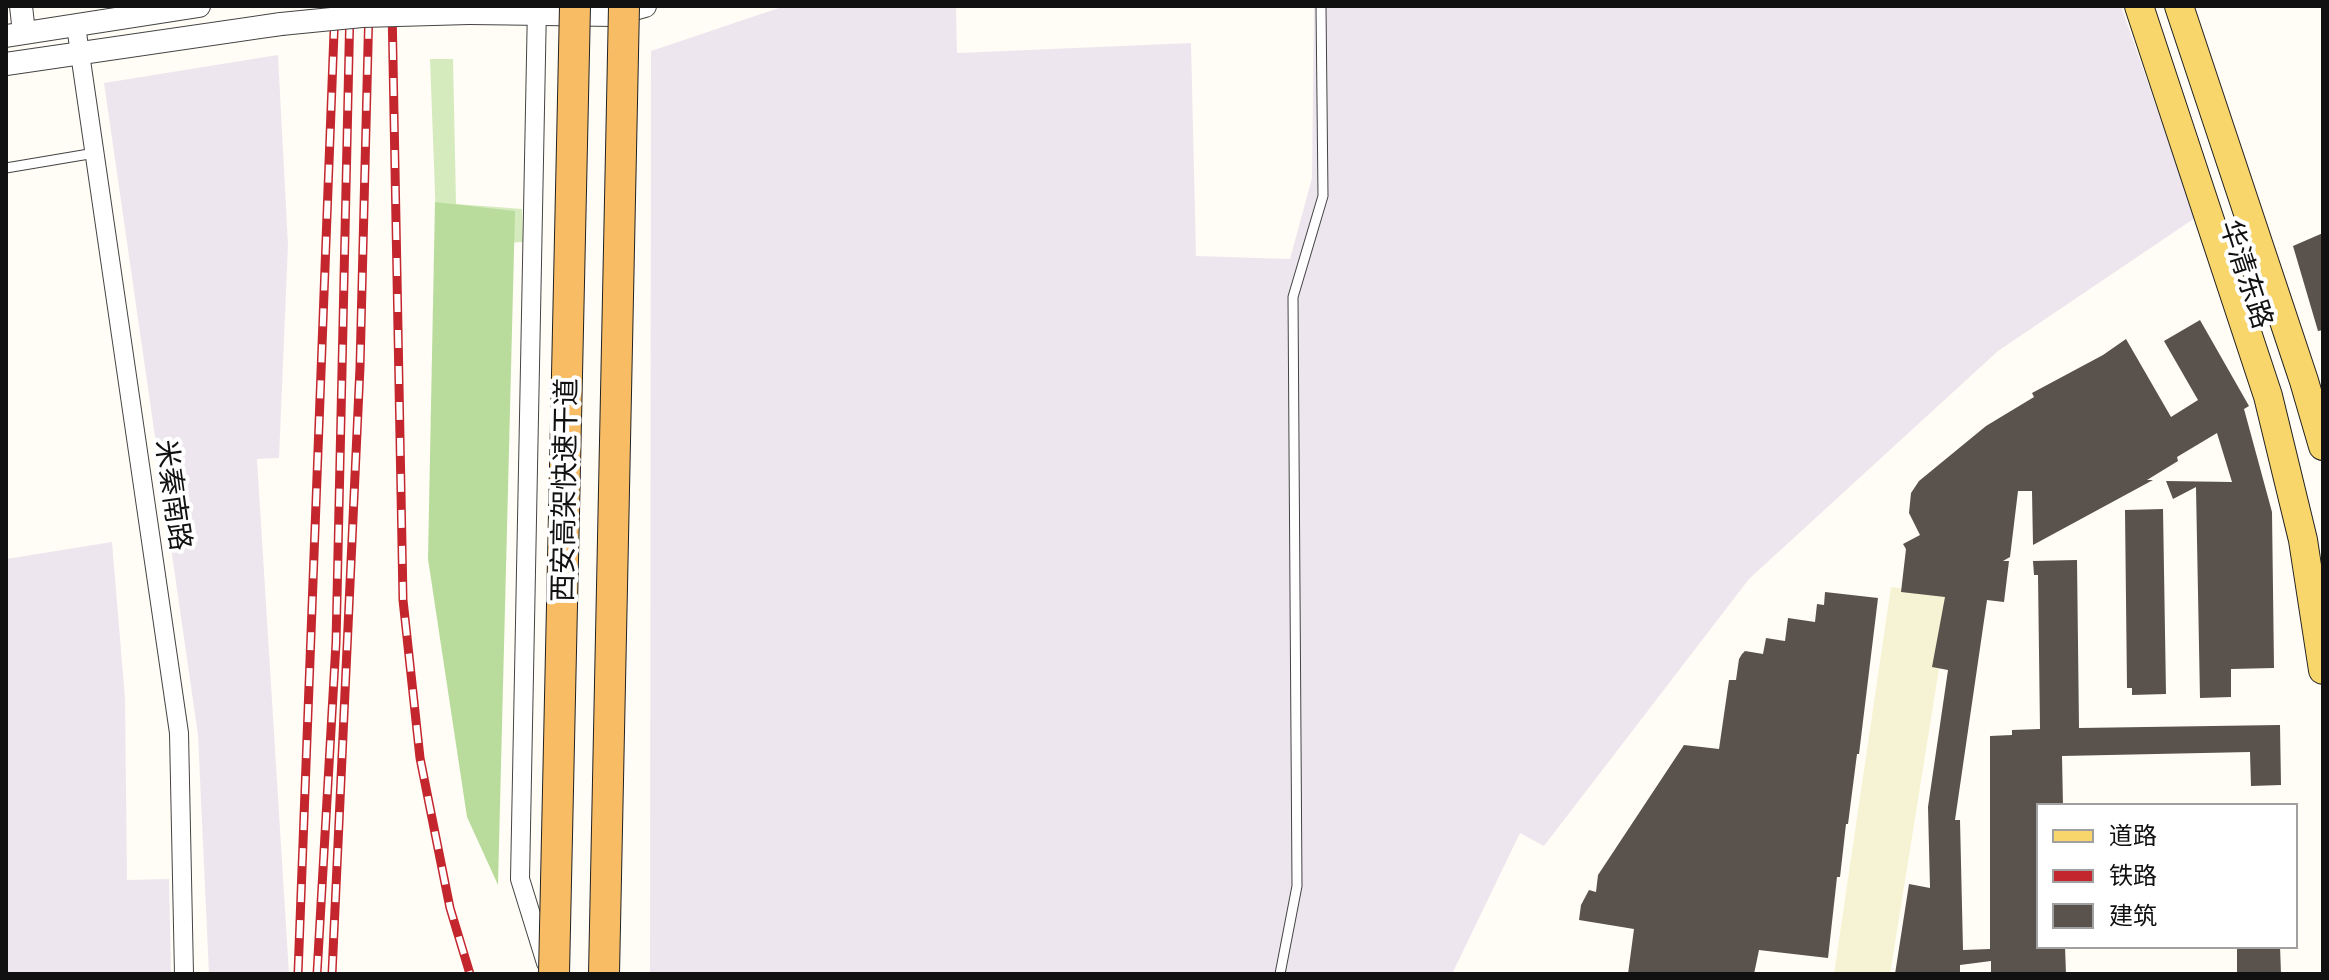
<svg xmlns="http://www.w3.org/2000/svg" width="2329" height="980" viewBox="0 0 2329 980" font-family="'Playfair Display','Noto Sans SC',serif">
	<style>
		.industrial { fill: #eee6ef }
		.farmland { fill: #f6f3d4 }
		.green { fill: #d5ebbd }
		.forest { fill: #b9dc9c }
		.building { fill: #5a524d }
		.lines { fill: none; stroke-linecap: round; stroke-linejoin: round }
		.service-casing { stroke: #444; stroke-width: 11 }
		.minor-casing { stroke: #444; stroke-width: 20 }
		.tertiary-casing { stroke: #444; stroke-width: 24 }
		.primary-casing { stroke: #222; stroke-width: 30 }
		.service { stroke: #fff; stroke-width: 9 }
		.minor { stroke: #fff; stroke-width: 18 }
		.tertiary { stroke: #fff; stroke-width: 22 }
		.primary { stroke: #f9d66b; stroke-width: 28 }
		.rail-casing { stroke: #c4262e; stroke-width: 9 }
		.rail { stroke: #fff; stroke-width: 6; stroke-dasharray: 18; stroke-linecap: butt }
		.tertiary-bridge-casing { stroke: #444; stroke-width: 24; stroke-linecap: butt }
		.trunk-bridge-casing { stroke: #222; stroke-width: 32; stroke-linecap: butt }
		.tertiary-bridge { stroke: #fff; stroke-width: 22 }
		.trunk-bridge { stroke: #f7bc64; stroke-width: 30 }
		.labels { text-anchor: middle; stroke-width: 8; stroke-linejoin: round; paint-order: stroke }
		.street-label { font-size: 28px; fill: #111; stroke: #fff }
	</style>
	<rect width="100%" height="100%" fill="#fffdf5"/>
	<path class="industrial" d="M785,6H956L957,53L1191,43L1196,256L1290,259L1312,178L1314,6H2121L2195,218L1998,351L1749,579L1544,846L1520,833L1452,974H650L651,51Z
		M278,55L288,245L279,458L257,459L289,974H209L198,735L104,83Z
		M112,542L125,698L127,880L169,879L171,974H6V559Z"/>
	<path class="farmland" d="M1891,587L1951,594L1890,974H1834Z"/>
	<path class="green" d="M430,59H453L456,204L522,209L523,242L437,246Z"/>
	<path class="forest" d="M435,202L515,211L498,885L467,817L428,559Z"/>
	<path class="building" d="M2323,233V330L2318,331L2293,246Z
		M2200,320L2249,406L2244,409L2272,512L2274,668L2231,669V697L2200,698L2196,487L2173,499L2166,481L2232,482L2217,433L2177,457L2178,461L2147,480H2153L2033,545L2032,491H2018L2010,557L2003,561H2009L2004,602L1987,600L1955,820H1960L1963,950L1990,949V736L2012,735V730L2040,729L2038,575H2034L2033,561L2077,560L2079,728L2280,725L2281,785L2251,786L2250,752L2062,756L2063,806H2039V946H2065L2066,974H1991V961L1960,965V974H1895L1909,884L1930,888L1928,807L1948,670L1932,667L1945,597L1901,592L1906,549L1903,544L1920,535L1909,513L1911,493L1919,481L1986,426L2034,397L2032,393L2103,355L2126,339L2171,417L2198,400L2164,341Z
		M2163,509L2166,694L2132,695V688H2127L2125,510Z
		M1825,592L1878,598L1859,754H1857L1848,824H1846L1840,877H1837L1828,958L1759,950L1754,974H1628L1634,929L1579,920L1581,905L1589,890L1596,892L1598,875L1684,745L1719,749L1729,680H1736L1739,659L1742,654L1745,651L1763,654L1766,638L1785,641L1788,618L1815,622L1817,604L1824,605Z
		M2237,946H2280L2281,974H2237Z"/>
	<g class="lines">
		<defs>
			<path id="service" d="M6,168L95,153
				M1280,974L1297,886L1293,297L1323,196L1321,6"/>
			<path id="minor" d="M537,6L520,879L546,963
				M76,26L179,733L184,974"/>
			<path id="tertiary" d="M21,6L24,33
				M469,13L613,15L645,6
				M6,36L199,6
				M6,64L281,24"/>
			<path id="primary" d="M2139,6L2268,396L2303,540L2323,670
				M2179,6L2304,381L2323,446"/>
		</defs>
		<use href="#service" class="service-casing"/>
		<use href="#minor" class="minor-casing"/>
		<use href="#tertiary" class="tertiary-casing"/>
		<use href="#primary" class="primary-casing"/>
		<use href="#service" class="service"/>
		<use href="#minor" class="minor"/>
		<use href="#tertiary" class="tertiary"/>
		<use href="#primary" class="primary"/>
		<defs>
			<path id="rail" d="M392,6L403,600L420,758L450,908L470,974
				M298,974L335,6
				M317,974L336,643L350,6
				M332,974L360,367L369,6"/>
		</defs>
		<use href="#rail" class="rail-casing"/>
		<use href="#rail" class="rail"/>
		<defs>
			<path id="tertiary-bridge" d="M281,24L362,16L469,13"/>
			<path id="trunk-bridge" d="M554,974L575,6
				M604,974L624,6"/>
		</defs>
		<use href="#tertiary-bridge" class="tertiary-bridge-casing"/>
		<use href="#trunk-bridge" class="trunk-bridge-casing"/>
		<use href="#tertiary-bridge" class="tertiary-bridge"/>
		<use href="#trunk-bridge" class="trunk-bridge"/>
	</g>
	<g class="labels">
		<g class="street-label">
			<text transform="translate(2247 274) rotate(72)" y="10">华清东路</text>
			<text transform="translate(564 490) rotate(-89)" y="10">西安高架快速干道</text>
			<text transform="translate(174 495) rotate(82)" y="10">米秦南路</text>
		</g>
	</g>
	<rect width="2329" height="980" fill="none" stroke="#111111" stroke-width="16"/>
	<rect x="2037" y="804" width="260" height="144" fill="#ffffff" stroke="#a0a0a0" stroke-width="2"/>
	<rect x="2053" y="830" width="40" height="12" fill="#f9d66b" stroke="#a0a0a0" stroke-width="2"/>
	<text x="2109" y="844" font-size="24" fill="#111111">道路</text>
	<rect x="2053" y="870" width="40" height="12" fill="#c4262e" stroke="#a0a0a0" stroke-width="2"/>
	<text x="2109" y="884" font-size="24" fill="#111111">铁路</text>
	<rect x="2053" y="904" width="40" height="24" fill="#5a524d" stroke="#a0a0a0" stroke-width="2"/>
	<text x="2109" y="924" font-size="24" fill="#111111">建筑</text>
</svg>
